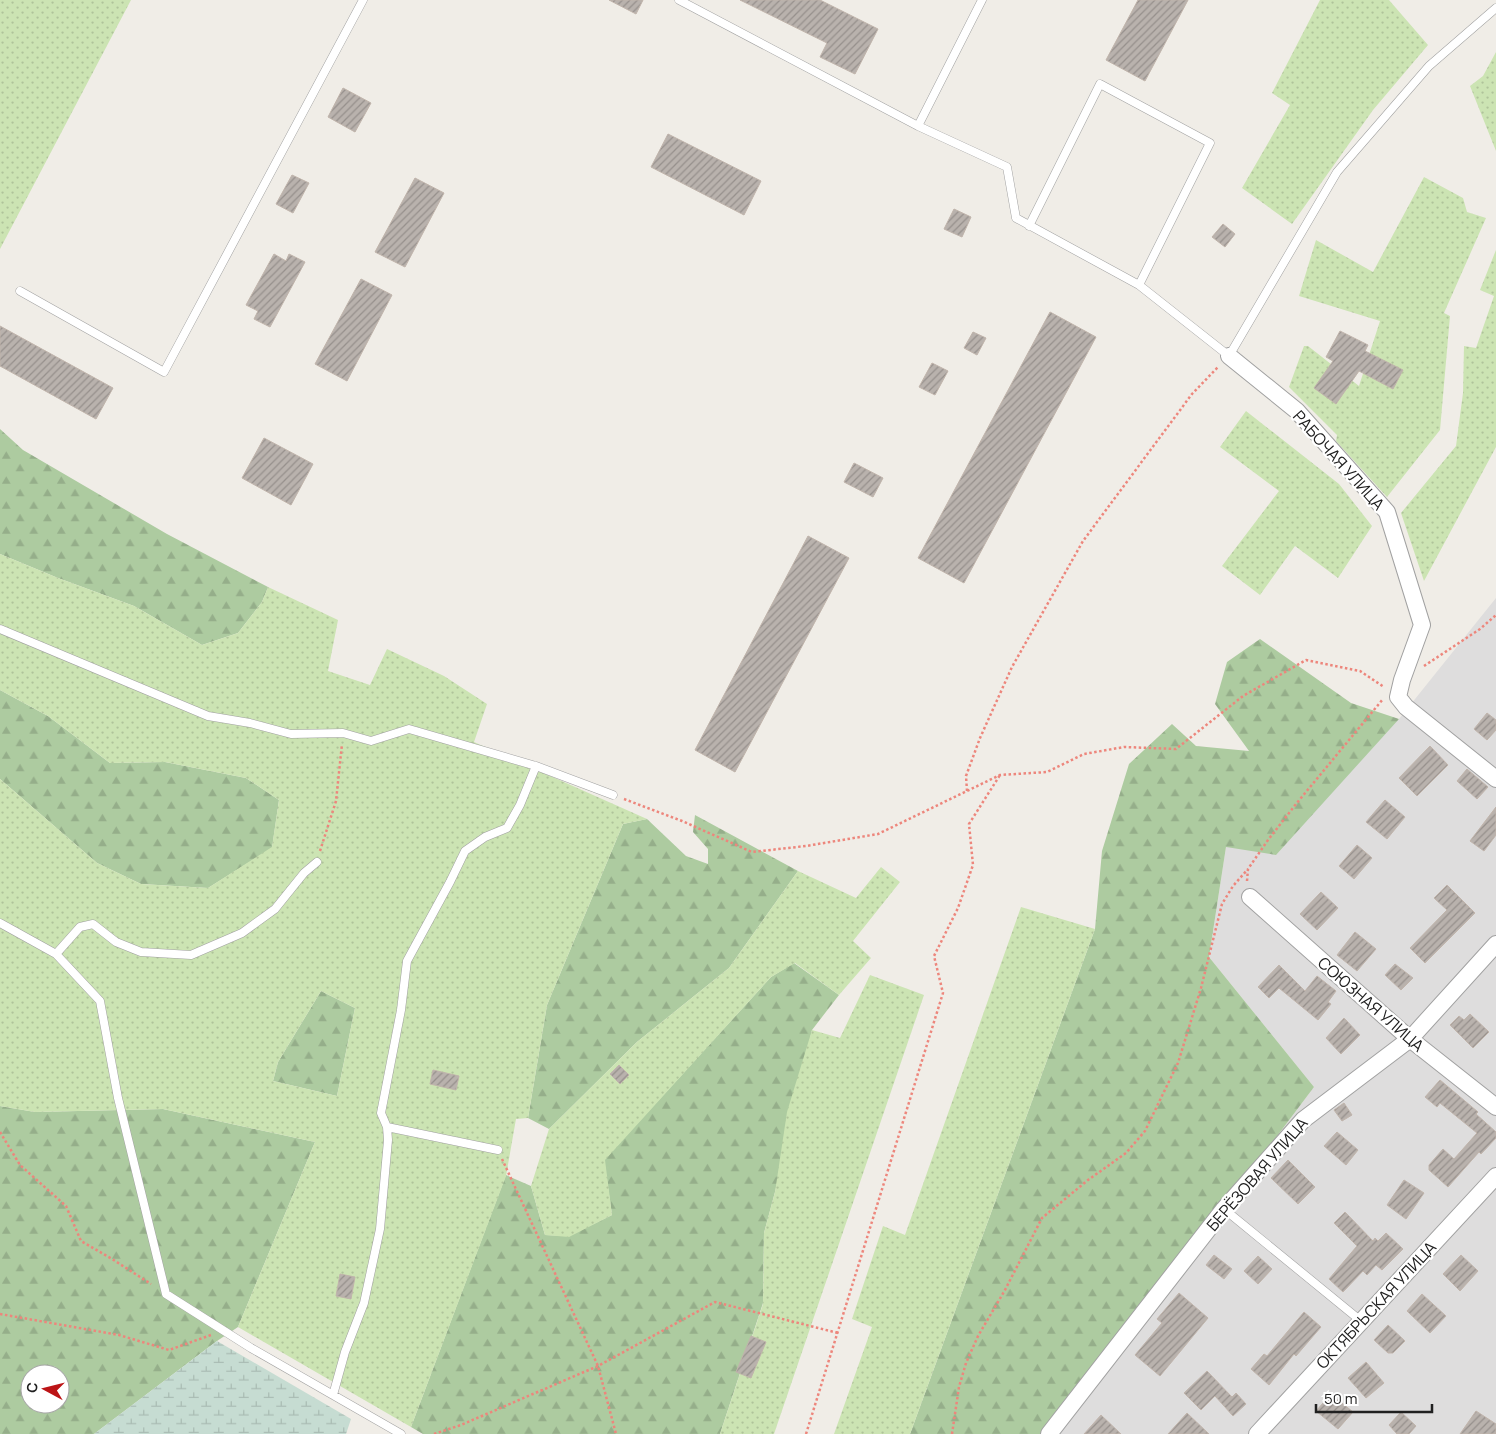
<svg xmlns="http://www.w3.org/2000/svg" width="1496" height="1434" viewBox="0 0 1496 1434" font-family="Manrope,sans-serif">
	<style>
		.residential { fill: #dedddd }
		.forest { fill: url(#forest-firs); fill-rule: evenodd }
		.wetland { fill: url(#wetland-marsh) }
		.garden { fill: url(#garden-dots); fill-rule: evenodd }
		.building { fill: url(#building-hatch); stroke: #c0b4ab }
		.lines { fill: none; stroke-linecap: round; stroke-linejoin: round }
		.service-casing { stroke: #a1a1a1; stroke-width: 9 }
		.minor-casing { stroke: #a1a1a1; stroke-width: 18 }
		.path { stroke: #ed867c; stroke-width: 2.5; stroke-dasharray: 2.5 2.5; stroke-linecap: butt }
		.service { stroke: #fff; stroke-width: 8 }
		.minor { stroke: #fff; stroke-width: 16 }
		.labels { text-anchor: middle; stroke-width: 4.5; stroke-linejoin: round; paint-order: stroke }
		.street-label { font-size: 16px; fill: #202020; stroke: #fff }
	</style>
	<defs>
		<pattern id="forest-firs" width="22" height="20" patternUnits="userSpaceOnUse" patternTransform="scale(1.25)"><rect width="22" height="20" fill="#adcba0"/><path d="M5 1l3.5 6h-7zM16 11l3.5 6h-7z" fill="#95ae8a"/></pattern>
		<pattern id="wetland-marsh" width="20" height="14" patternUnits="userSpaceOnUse" patternTransform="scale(1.25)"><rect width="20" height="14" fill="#c6dcd2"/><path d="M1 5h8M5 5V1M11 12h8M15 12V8" fill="none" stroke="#aabcb4"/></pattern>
		<pattern id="garden-dots" width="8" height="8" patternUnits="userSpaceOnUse" patternTransform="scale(1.25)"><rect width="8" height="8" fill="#cce4b3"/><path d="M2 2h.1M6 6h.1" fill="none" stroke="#afc39a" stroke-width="1.8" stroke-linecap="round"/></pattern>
		<pattern id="building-hatch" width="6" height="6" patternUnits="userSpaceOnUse" patternTransform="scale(1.25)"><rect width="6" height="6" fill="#b9b2ad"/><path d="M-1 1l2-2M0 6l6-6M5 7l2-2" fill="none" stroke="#96908c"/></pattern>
	</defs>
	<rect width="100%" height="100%" fill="#f0ede7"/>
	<path class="residential" d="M1496,598V1434H1053L1314,1087L1209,957L1226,847L1399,719Z"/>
	<path class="forest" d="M0,429L23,450L167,534L268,587L262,602L238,633L202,645L134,606L58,578L0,554Z
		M1260,639L1351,703L1399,719L1276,855L1226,847L1209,957L1314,1087L1053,1434H910L1095,929L1102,851L1129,764L1172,724L1196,746L1249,751L1215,704L1227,662Z
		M0,690L48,716L110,763L165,762L246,778L279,800L272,848L208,888L141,884L97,863L0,779Z
		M695,815L798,871L729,968L637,1042L549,1129L528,1118L547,1005L623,824L647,819L686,856L708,864V849L693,832Z
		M794,963L839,995L812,1030L775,1192L764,1233L763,1303L720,1434H423L411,1427L506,1175L531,1186L545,1235L569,1236L612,1215L604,1160L771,977Z
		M321,991L355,1008L337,1096L273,1081L278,1062Z
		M0,1106L35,1112L163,1109L315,1142L238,1327L217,1341L94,1434H0ZM30,1374H60V1404H30Z"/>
	<path class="wetland" d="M217,1341L351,1419L346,1434H94Z"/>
	<path class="garden" d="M0,0H131L0,249Z
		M1320,0H1389L1428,45L1373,110L1292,224L1242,188L1290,105L1272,93Z
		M1496,52V151L1470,86L1483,76Z
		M1424,177L1463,198L1467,212L1486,218L1444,313L1450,316L1440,430L1387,497L1336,441L1337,435L1289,387L1304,346H1308L1359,386L1380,321L1299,296L1316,240L1373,272Z
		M1496,250V447L1424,581L1401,513L1456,446L1463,393L1464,346L1476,348L1494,296L1480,290Z
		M1246,411L1339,484L1372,526L1338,578L1295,546L1260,595L1222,566L1279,491L1220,447Z
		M0,554L58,578L134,606L202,645L238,633L262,602L268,587L338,620L328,671L370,685L387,649L444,676L487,704L474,742L647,819L623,824L547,1005L528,1118L516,1119L506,1176L411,1427L238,1327L315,1142L163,1109L35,1112L0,1106V779L97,863L141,884L208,888L272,847L279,800L246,778L165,762L110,763L48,716L0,690ZM321,991L355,1008L337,1096L273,1081L278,1062Z
		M881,867L900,882L853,941L871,958L839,995L795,963L771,977L605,1160L612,1215L569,1237L545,1235L531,1186L549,1129L637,1042L729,968L798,871L856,898Z
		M1021,907L1095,929L910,1434H834L872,1327L852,1319L883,1226L905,1235Z
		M870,975L924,995L774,1434H720L763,1304L764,1233L775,1192L787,1112L812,1030L840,1038Z"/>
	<path class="building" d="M609,0H643L636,14Z
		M740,0H820L878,29L855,74L820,57L827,43Z
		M1138,0H1188L1145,81L1106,60Z
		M343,88L371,103L355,132L328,117Z
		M668,134L761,181L744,215L651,167Z
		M292,175L309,183L293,213L276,204Z
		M415,178L444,193L405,267L375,252Z
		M954,209L971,217L962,237L944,229Z
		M1223,224L1235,234L1225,247L1212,237Z
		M274,254L286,261L289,254L305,262L270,327L254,319L258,311L246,305Z
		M361,279L392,295L347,381L315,364Z
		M1050,312L1096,337L964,583L918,558Z
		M0,326L113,388L96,419L0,366Z
		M1340,331L1368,345L1365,351L1403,370L1393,389L1359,371L1336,404L1314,388L1333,361L1326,357Z
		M973,332L986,338L977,355L964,348Z
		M932,363L948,371L935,395L919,387Z
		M264,438L313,464L291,505L242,478Z
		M854,463L883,478L873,497L844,482Z
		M808,536L849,558L735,772L695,750Z
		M1487,713L1496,720V730L1487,740L1474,729Z
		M1430,746L1448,765L1417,796L1399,778Z
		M1467,769L1488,787L1477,799L1457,781Z
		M1385,800L1405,817L1387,839L1366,822Z
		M1496,807V835L1484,851L1470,841Z
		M1357,845L1372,858L1354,879L1339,866Z
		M1447,885L1475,913L1425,963L1410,948L1447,910L1434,898Z
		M1321,892L1338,908L1317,930L1300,914Z
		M1355,932L1376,949L1357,971L1337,955Z
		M1395,964L1413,978L1401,990L1385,975Z
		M1279,965L1305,991L1317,976L1336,991L1328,1002L1331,1004L1318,1020L1279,988L1269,998L1258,987Z
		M1470,1014L1489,1032L1473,1048L1450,1025L1459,1016L1464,1020Z
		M1344,1018L1360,1035L1341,1054L1326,1038Z
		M619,1065L629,1075L620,1084L610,1074Z
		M433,1070L459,1076L456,1090L430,1084Z
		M1440,1080L1478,1112L1476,1114L1496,1132V1138L1481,1154L1479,1152L1448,1187L1429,1170V1165L1443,1149L1454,1159L1477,1133L1440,1103L1437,1107L1425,1097Z
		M1344,1103L1352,1115L1342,1121L1334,1110Z
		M1337,1132L1358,1150L1346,1165L1324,1146Z
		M1288,1160L1315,1187L1298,1204L1271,1178Z
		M1404,1180L1424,1193L1406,1219L1387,1205Z
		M1345,1212L1373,1241L1375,1238L1378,1241L1386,1233L1403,1249L1382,1270L1376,1265L1367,1275L1363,1271L1343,1292L1329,1279L1357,1246L1334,1223Z
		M1214,1255L1232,1269L1224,1279L1206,1265Z
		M1461,1255L1478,1271L1460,1291L1443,1274Z
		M1258,1256L1272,1269L1258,1284L1244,1271Z
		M340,1274L355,1277L351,1299L336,1296Z
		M1179,1293L1208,1318L1160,1376L1135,1355L1162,1323L1157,1319Z
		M1422,1294L1446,1316L1430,1333L1407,1311Z
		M1304,1312L1321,1327L1296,1356L1294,1354L1269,1385L1251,1369L1264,1354L1267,1356Z
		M1388,1325L1405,1341L1393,1353H1388L1374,1340Z
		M751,1336L766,1342L751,1378L736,1372Z
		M1366,1362L1384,1383L1366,1398L1348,1378Z
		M1207,1371L1232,1397L1236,1393L1246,1404L1233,1416L1215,1396L1201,1410L1184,1393Z
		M1331,1394L1353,1412L1338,1429L1316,1411Z
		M1476,1411L1496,1424V1434H1460Z
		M1401,1412L1416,1426L1409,1434H1397L1389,1425Z
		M1187,1413L1209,1434H1168Z
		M1101,1415L1121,1434H1084Z"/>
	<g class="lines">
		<defs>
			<path id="service" d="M679,0L918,126L1007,167L1016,218L1139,285L1229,356L1337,172L1429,66L1496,8
				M918,126L982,0
				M1029,226L1100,84L1210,143L1139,285
				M20,291L164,372L363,0
				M0,629L208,716L250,723L291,734L343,733L371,741L409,729L536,766L613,795
				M0,923L56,954L100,1001L118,1098L166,1294L251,1348L401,1434
				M56,954L80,927L93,924L116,942L141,952L191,955L242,933L275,909L304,873L317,862
				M498,1150L387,1127L381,1113L401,1010L407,961L450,882L465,851L485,837L507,828L520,805L536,766
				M1224,1209L1361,1321
				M333,1395L345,1352L364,1303L380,1229L388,1140L387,1127"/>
			<path id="minor" d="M1229,356L1297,411L1387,512L1422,625L1402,680L1398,697L1406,707L1496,779
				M1250,897L1410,1039L1496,1107
				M1049,1434L1224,1209L1303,1120L1410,1039L1496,944
				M1257,1434L1496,1176"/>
		</defs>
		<use href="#service" class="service-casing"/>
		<use href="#minor" class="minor-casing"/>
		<path class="path" d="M1424,666L1480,629L1496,615
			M967,791L966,776L980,738L1012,667L1083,541L1192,394L1218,367
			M624,799L682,821L752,852L806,846L878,834L1000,775L1047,772L1084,754L1124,747L1176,749L1243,696L1306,660L1360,671L1384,687
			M320,851L336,801L342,744
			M1247,881L1248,869L1268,840L1296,804L1383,699
			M0,1132L20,1165L66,1206L81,1241L112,1259L151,1284
			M502,1159L598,1366L616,1434
			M0,1314L119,1335L169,1350L211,1335
			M434,1434L461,1425L598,1366L715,1302L838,1333
			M806,1434L943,993L934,956L958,908L973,865L969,824L1000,775
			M952,1434L959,1387L966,1363L978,1336L1005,1290L1042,1218L1088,1180L1126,1153L1145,1131L1178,1063L1201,988L1222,904L1233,886L1248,869"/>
		<use href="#service" class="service"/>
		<use href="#minor" class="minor"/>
	</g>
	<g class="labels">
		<g class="street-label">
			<text transform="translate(1339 460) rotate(48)" y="6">РАБОЧАЯ УЛИЦА</text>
			<text transform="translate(1371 1004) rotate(41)" y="6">СОЮЗНАЯ УЛИЦА</text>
			<text transform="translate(1257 1174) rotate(-49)" y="6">БЕРЁЗОВАЯ УЛИЦА</text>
			<text transform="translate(1376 1305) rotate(-47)" y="6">ОКТЯБРЬСКАЯ УЛИЦА</text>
		</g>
	</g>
	<g transform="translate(45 1389) rotate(277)"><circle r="24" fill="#ffffff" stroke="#a6a6a6"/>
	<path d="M0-4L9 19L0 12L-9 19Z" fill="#bc1416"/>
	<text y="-8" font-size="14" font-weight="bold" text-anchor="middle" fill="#202020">С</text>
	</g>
	<path d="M1316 1404v8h116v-8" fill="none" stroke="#202020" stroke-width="2.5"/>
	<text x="1324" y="1404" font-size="15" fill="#202020" stroke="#ffffff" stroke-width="4" paint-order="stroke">50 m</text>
</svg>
